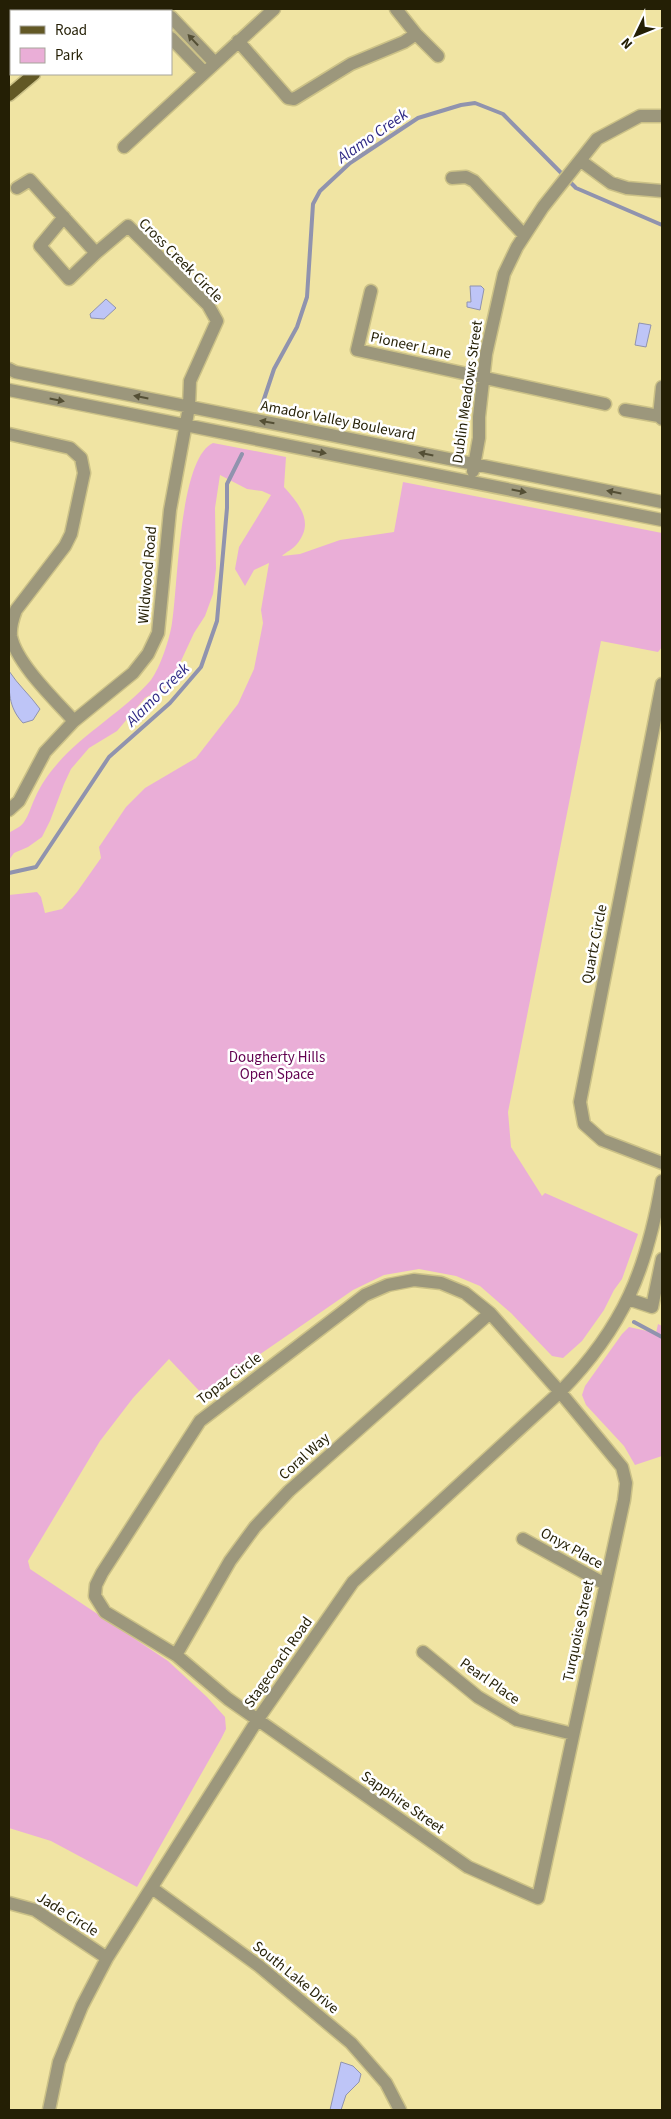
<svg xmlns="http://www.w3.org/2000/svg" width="671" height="2119" viewBox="0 0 671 2119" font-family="'Source Sans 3',sans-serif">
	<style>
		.green { fill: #eaaed7 }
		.water { fill: #bec5f7; stroke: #9093ae }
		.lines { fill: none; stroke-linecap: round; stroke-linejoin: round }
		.stream { stroke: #9093ae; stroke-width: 4 }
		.minor-casing { stroke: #cbc187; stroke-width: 15 }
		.major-casing { stroke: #cbc187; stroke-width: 15 }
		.minor { stroke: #9c977c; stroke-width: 12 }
		.major { stroke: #625825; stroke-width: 12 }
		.oneway { fill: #544f35 }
		.labels { text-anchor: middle; stroke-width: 5; stroke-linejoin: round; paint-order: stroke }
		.street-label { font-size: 15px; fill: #241f05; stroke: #fff }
		.park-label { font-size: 15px; fill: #620050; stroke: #fff }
		.water-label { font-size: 16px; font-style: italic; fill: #2f2a85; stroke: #fff }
	</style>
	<rect width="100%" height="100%" fill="#f0e4a3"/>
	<path class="green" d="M213,443L286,457L284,487C299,504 315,522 297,544C293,549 286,552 282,556L300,554L340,540L394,532L403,482L662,533V647L658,652L601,641L508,1112L511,1147L542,1196L545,1193L638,1234L622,1279L614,1290L604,1310L582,1341L563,1358L552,1356L511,1313L480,1286L456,1276L419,1269L384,1275L353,1290L256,1357L207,1399L169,1359L133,1398L100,1441L28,1561L30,1569L168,1661L207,1697L225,1717L226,1729L221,1739L137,1887L51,1841L9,1828V895L37,892L41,897L45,913L62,909L77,892L101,858L99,847L126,807L145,788L196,758L238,704L254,669L263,623L261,610L269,563L254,570L245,586L235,569L239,547L271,495L262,491L247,489L220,475L215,508L216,569L213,594L205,616L194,633L174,676L165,687L145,698L117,731L89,748L71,769L64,784L50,821L42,837L28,847L14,853L9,860V833C13,830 21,827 24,822C29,815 31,806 35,798C40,786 49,773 58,763C85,732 124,711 151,680C160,668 170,638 172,623C178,587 179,458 213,443Z
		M658,1324L662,1326V1456L635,1465L624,1446L586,1405L582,1395L585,1386L622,1334L629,1327L656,1333Z"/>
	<path class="water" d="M470,286H481L484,289L480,310L467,307V302H471Z
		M106,299L116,308L104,319L91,318L90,314Z
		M639,323L651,325L646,347L635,345Z
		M9,671C18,685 30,695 40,709L33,720L23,723C8,707 9,691 9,671Z
		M341,2062L353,2066L361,2074L359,2082L346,2095L341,2110H330Z"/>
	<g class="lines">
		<path class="stream" d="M261,408L274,369L297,327L307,297L313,204L320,191L350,163L418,118L461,105L475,103L503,114L576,188L662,225
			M9,873L36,867L109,757L170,703L201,667L217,621L227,508V484L242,454
			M634,1322L662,1337"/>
		<defs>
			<path id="minor" d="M143,9L145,11
				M396,9L416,34L438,56
				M171,17L214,62
				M171,38L204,72
				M238,41L288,98L294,99L351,64L404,42L416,34
				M124,147L274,9
				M581,161L611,183L627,188L662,191
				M452,178L466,177L474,181L524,235
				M17,188L30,180L96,253
				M371,291L357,350L605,404
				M9,369L15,372C231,415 446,458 662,502
				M662,387L659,416L662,419
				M9,390L662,520
				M625,410L659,416
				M9,434L70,448L81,458L84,473L71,534L65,546L16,610C13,618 10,627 11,636C16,663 56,701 74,721
				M473,471L479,438V417L486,354L504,274L517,247L543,207L597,139L640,116H662
				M662,684L580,1102L584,1124L602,1140L662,1163
				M9,810L19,801L45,752L74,721L133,673L148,654L158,633L170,510L189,407L190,381L217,321L208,305L128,226L96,253L69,279L40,246L64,217
				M414,1280L441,1283L465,1293L490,1313L560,1392L622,1467L626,1483L624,1500L538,1898L468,1867L228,1699L176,1655L105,1612L95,1596L96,1585L102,1573L200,1421L365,1295L388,1285Z
				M628,1299L652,1307L662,1259
				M523,1539L605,1584
				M423,1652L478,1697L517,1720L573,1734
				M176,1655L230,1561L255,1527L289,1491L490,1313
				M152,1888L259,1966L351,2043L386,2083L400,2110
				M9,1903L35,1910L107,1958
				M49,2110L59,2062L82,2006L107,1958L258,1719L353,1582L560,1392C624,1327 647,1269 662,1181"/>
			<path id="major" d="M56,11L58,9
				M106,11L109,9
				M9,52L11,50
				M9,95L34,74"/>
		</defs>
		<use href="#minor" class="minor-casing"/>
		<use href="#major" class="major-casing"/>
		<use href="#minor" class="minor"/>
		<use href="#major" class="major"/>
	</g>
	<defs><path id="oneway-solid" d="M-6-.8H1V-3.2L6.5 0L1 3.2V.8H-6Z" transform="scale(1.25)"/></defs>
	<g class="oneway">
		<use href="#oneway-solid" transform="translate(193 40) rotate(-133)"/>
		<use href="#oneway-solid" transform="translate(141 397) rotate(-169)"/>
		<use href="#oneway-solid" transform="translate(57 400) rotate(11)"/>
		<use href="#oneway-solid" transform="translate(267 422) rotate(-170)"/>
		<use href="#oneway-solid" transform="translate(319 452) rotate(11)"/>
		<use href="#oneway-solid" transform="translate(426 454) rotate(-168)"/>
		<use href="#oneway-solid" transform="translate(519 491) rotate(11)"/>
		<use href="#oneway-solid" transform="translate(614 492) rotate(-169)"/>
	</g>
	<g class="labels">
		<g class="street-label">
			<text transform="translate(181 260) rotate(45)" y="5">Cross Creek Circle</text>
			<text transform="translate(411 345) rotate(12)" y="5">Pioneer Lane</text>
			<text transform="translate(467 392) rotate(-82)" y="5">Dublin Meadows Street</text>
			<text transform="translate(338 420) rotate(11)" y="5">Amador Valley Boulevard</text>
			<text transform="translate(147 575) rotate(-85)" y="5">Wildwood Road</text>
			<text transform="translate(594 944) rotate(-79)" y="5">Quartz Circle</text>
			<text transform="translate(229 1378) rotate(-37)" y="5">Topaz Circle</text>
			<text transform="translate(304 1456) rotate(-42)" y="5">Coral Way</text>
			<text transform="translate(572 1548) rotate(29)" y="5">Onyx Place</text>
			<text transform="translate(578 1631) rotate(-78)" y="5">Turquoise Street</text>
			<text transform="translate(278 1662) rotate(-55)" y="5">Stagecoach Road</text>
			<text transform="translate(490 1681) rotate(35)" y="5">Pearl Place</text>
			<text transform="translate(403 1802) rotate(35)" y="5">Sapphire Street</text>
			<text transform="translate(68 1914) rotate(32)" y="5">Jade Circle</text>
			<text transform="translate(296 1977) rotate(39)" y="5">South Lake Drive</text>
		</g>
		<g class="park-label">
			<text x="277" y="1062">Dougherty Hills<tspan x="277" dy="17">Open Space</tspan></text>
		</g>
		<g class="water-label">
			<text transform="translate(372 135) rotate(-35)" y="6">Alamo Creek</text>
			<text transform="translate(157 694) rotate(-45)" y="6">Alamo Creek</text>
		</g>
	</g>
	<rect width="671" height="2119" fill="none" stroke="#241f05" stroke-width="20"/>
	<rect x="10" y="10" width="162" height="65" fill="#ffffff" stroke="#a7a59b"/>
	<rect x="20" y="26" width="25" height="8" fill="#625825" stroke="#a7a59b"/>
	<text x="55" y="35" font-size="15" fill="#241f05">Road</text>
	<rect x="20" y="48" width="25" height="15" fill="#eaaed7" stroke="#a7a59b"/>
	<text x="55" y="60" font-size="15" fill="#241f05">Park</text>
	<g transform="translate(636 35) rotate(227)" stroke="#ffffff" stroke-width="4" paint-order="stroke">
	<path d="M0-4L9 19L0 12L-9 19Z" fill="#241f05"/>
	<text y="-8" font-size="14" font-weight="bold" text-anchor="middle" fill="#241f05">N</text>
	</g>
</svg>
